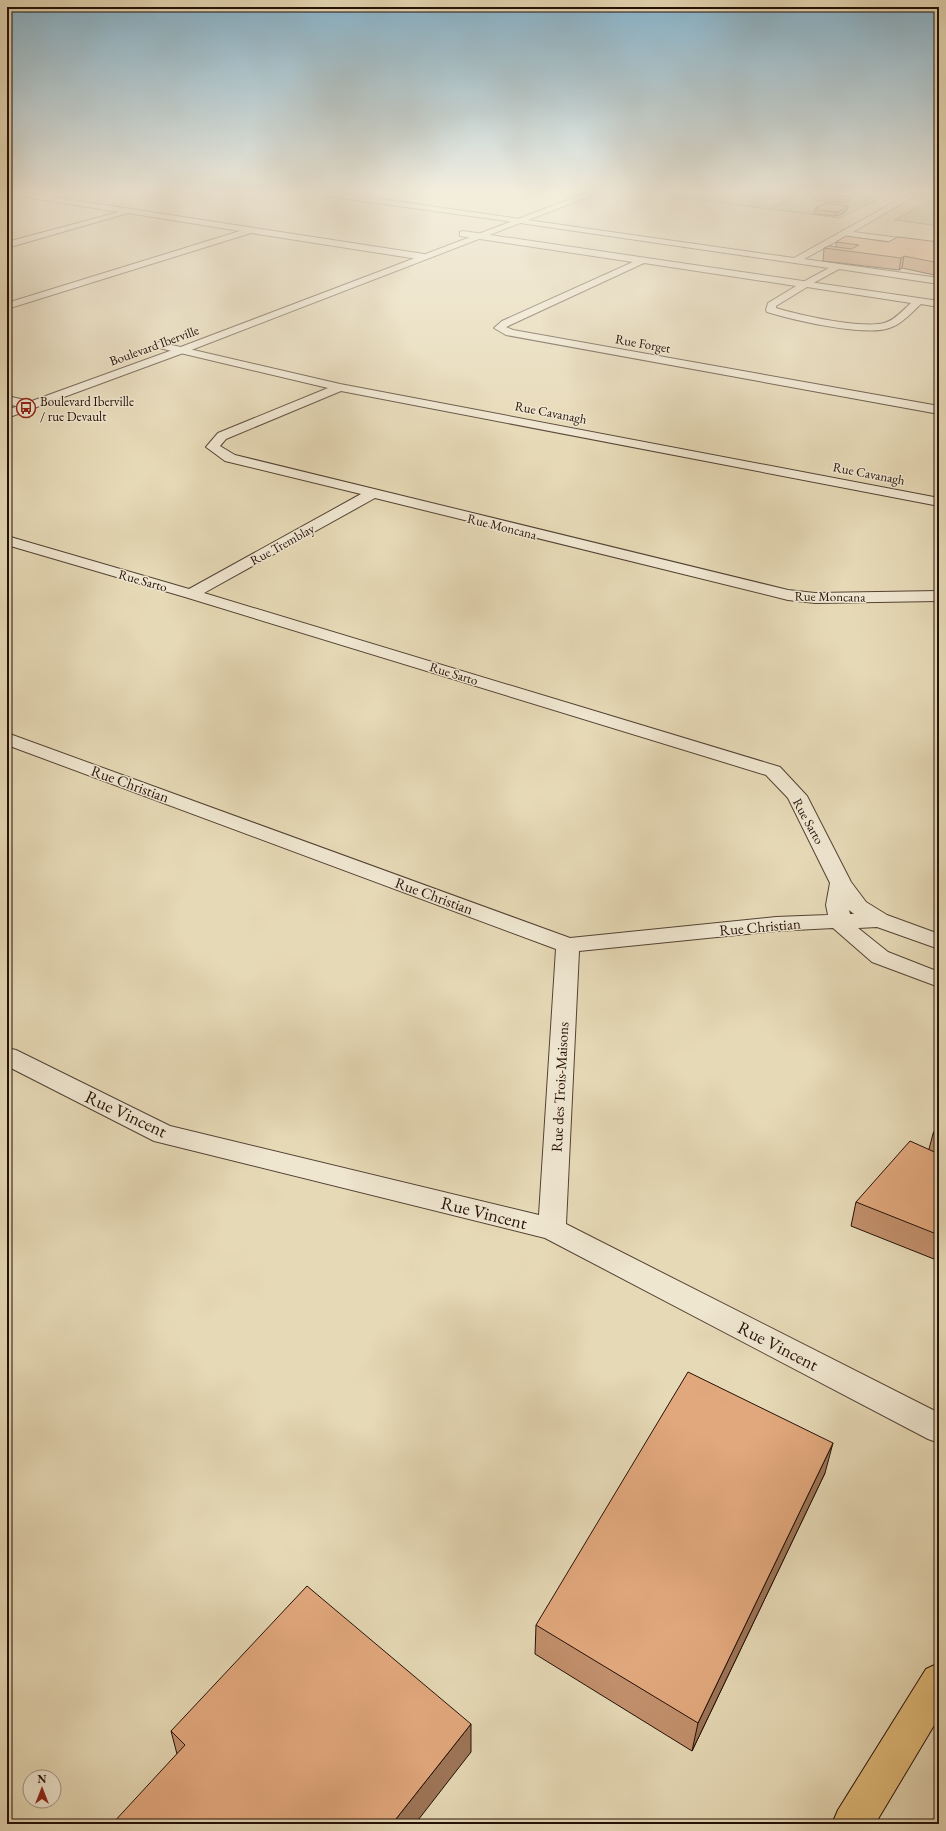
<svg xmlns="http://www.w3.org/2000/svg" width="946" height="1831" viewBox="0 0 946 1831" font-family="'EB Garamond',serif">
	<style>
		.green { fill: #b0c092; stroke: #6a684c }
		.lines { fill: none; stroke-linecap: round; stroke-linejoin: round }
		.service-casing { stroke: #544233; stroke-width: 2 }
		.minor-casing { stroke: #544233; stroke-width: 2 }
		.tertiary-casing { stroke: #544233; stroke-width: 2 }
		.primary-casing { stroke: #241007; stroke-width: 2 }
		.path { stroke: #241007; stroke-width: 1; stroke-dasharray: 1 1; stroke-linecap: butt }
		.service { fill: #efe6d0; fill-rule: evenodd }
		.minor { fill: #efe6d0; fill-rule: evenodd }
		.tertiary { fill: #efe6d0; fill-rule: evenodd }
		.primary { fill: #e3bc7b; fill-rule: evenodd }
		.wall { fill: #c2906c; stroke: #241007 }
		.shaded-wall { fill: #9e7658; stroke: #241007 }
		.building { fill: #e2a87d; stroke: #241007 }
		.labels { text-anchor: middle; stroke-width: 3; stroke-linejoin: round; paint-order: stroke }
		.far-street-label { font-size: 13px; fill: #241007; stroke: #efe6d0 }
		.far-poi-label { font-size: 13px; fill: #241007; stroke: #efe6d0; text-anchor: start }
		.street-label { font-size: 15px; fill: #241007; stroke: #efe6d0 }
		.near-street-label { font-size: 18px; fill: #241007; stroke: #efe6d0 }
	</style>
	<rect width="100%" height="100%" fill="#e6d9b6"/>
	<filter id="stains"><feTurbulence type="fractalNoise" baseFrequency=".005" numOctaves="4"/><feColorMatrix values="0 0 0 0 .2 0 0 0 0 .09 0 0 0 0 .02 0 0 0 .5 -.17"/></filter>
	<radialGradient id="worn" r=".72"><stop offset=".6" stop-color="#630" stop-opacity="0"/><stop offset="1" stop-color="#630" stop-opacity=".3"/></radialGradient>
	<path class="green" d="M622,190H897L840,218Z
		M939,195V226L895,220Z"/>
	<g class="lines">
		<defs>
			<path id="service" d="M916,190H925L853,232L939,243V247L846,236L804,259L939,278V284L839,269L806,287L803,286L801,284L803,282L829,268L520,223L516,221L520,219L794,258Z"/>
			<path id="minor" d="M7,190L424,254L428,257L424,260L251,233L7,309V303L240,231L128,213L7,248V242L119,212L7,194Z
				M293,190H317L520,219L524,221L520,223L297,192Z
				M463,231L939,301V307L921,304C912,312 903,323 892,327C868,338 793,320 767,312L766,310L768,303L796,286L644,263L506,327L513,330L939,406V414L506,335L494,328L502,321L633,262L460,236V232ZM807,287L911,303C904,309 894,321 884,323C861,329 799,315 776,308V306Z
				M159,342L340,384L939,498V506L341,391L226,439L220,446L235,455L788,590L815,593L939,591V601L815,603L788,600L375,498L204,593L780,767L807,796L851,882L866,902L887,915L939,934V949L877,927L858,928L888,952L939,972V987L872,962L833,928L776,931L579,951L566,1224L939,1413V1443L928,1439L545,1238L154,1141L7,1066V1048L16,1050L170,1126L539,1215L556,949L7,745V733L570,938L776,917L828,915L826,905L830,883L788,798L766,775L185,597L7,545V536L189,589L361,494L225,461L206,447L218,433L328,388L155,347L154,345ZM849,910L854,914H850Z
				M7,396L34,402L36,405L30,409L7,404Z"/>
			<path id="tertiary" d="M594,190H606L186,352L7,418V410L178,348Z"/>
			<path id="primary" d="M939,1663V1717L875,1824H832L838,1810L926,1669Z"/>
		</defs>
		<use href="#service" class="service-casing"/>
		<use href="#minor" class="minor-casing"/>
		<use href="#tertiary" class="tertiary-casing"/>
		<use href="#primary" class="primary-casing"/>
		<path class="path" d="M723,190L791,199
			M772,208L809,190
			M930,211L939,212"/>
		<use href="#service" class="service"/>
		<use href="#minor" class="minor"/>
		<use href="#tertiary" class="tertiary"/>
		<use href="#primary" class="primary"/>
	</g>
	<path class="wall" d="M457,190H473L469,192Z
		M815,196L850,197V201L846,203L814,200Z
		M848,206L847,210L842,214L836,216L814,214L816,207Z
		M836,242H939V276L902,268L899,270L823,261L824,248L836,247Z
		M939,1122V1261L851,1226L856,1202L929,1149L933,1134Z
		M825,1473L692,1751L535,1654L536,1625Z
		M171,1731L471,1752L177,1754Z"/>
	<path class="shaded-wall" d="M850,197V201L846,203V200Z
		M848,206L847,210L842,214L836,216V212Z
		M904,256L902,268L899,270L901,258Z
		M833,1443L825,1473L692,1751L698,1723Z
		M471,1724V1752L415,1824H392Z"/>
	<path class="building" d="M819,194L850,197L846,200L815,196Z
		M827,203L848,206L842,210L836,212L815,210L819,207H816Z
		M846,236L888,242L898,237L939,242V263L904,256L901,258L824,248L829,246L851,249L859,245L836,242Z
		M939,1122V1136L933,1134Z
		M910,1141L939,1154V1235L856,1202Z
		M688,1372L833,1443L698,1723L536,1625Z
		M307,1586L471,1724L392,1824H112L185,1745L171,1731Z"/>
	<linearGradient id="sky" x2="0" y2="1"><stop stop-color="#87b6d0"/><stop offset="0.43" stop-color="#f4eede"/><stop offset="1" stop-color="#f4eede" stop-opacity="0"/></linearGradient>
	<rect width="946" height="447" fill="url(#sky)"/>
	<defs>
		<symbol id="bus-ring" viewBox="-11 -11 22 22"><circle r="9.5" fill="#efe6d0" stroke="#8f2418" stroke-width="1.5"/><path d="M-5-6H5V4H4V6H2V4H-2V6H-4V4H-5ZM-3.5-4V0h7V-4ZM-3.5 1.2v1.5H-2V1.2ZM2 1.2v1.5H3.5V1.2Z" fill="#8f2418"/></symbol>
	</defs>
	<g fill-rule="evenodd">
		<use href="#bus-ring" x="15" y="397" width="22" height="22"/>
	</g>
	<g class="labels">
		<g class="far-street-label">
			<text transform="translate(643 343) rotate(10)" y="5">Rue Forget</text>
			<text transform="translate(154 345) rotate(-20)" y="5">Boulevard Iberville</text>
			<text transform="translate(551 412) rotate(11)" y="5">Rue Cavanagh</text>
			<text transform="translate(869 473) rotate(11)" y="5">Rue Cavanagh</text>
			<text transform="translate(502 526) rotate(14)" y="5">Rue Moncana</text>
			<text transform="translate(282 544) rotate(-29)" y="5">Rue Tremblay</text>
			<text transform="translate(143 580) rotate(16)" y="5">Rue Sarto</text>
			<text transform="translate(830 596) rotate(1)" y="5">Rue Moncana</text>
			<text transform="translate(454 673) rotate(17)" y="5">Rue Sarto</text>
			<text transform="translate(809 821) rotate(61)" y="5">Rue Sarto</text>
		</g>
		<g class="far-poi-label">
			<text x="40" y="406">Boulevard Iberville<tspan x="40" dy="15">/ rue Devault</tspan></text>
		</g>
		<g class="street-label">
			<text transform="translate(130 784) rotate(20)" y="5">Rue Christian</text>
			<text transform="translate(434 896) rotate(20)" y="5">Rue Christian</text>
			<text transform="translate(760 927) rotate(-5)" y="5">Rue Christian</text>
			<text transform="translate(560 1087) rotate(-87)" y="5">Rue des Trois-Maisons</text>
		</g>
		<g class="near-street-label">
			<text transform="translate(126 1114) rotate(25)" y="6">Rue Vincent</text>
			<text transform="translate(484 1213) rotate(14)" y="6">Rue Vincent</text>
			<text transform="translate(778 1346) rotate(27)" y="6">Rue Vincent</text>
		</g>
	</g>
	<rect width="946" height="1831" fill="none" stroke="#e6d9b6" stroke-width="24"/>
	<rect x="8" y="8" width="930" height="1815" fill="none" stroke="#241007" stroke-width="2"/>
	<rect x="12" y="12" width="922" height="1807" fill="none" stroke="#241007"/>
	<g transform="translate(42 1789)"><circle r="19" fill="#efe6d0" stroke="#9e9080"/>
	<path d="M0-3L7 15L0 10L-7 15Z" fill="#8f2418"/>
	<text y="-6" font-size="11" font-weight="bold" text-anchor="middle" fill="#241007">N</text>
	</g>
	<rect width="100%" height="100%" filter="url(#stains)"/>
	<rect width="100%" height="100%" fill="url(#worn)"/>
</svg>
